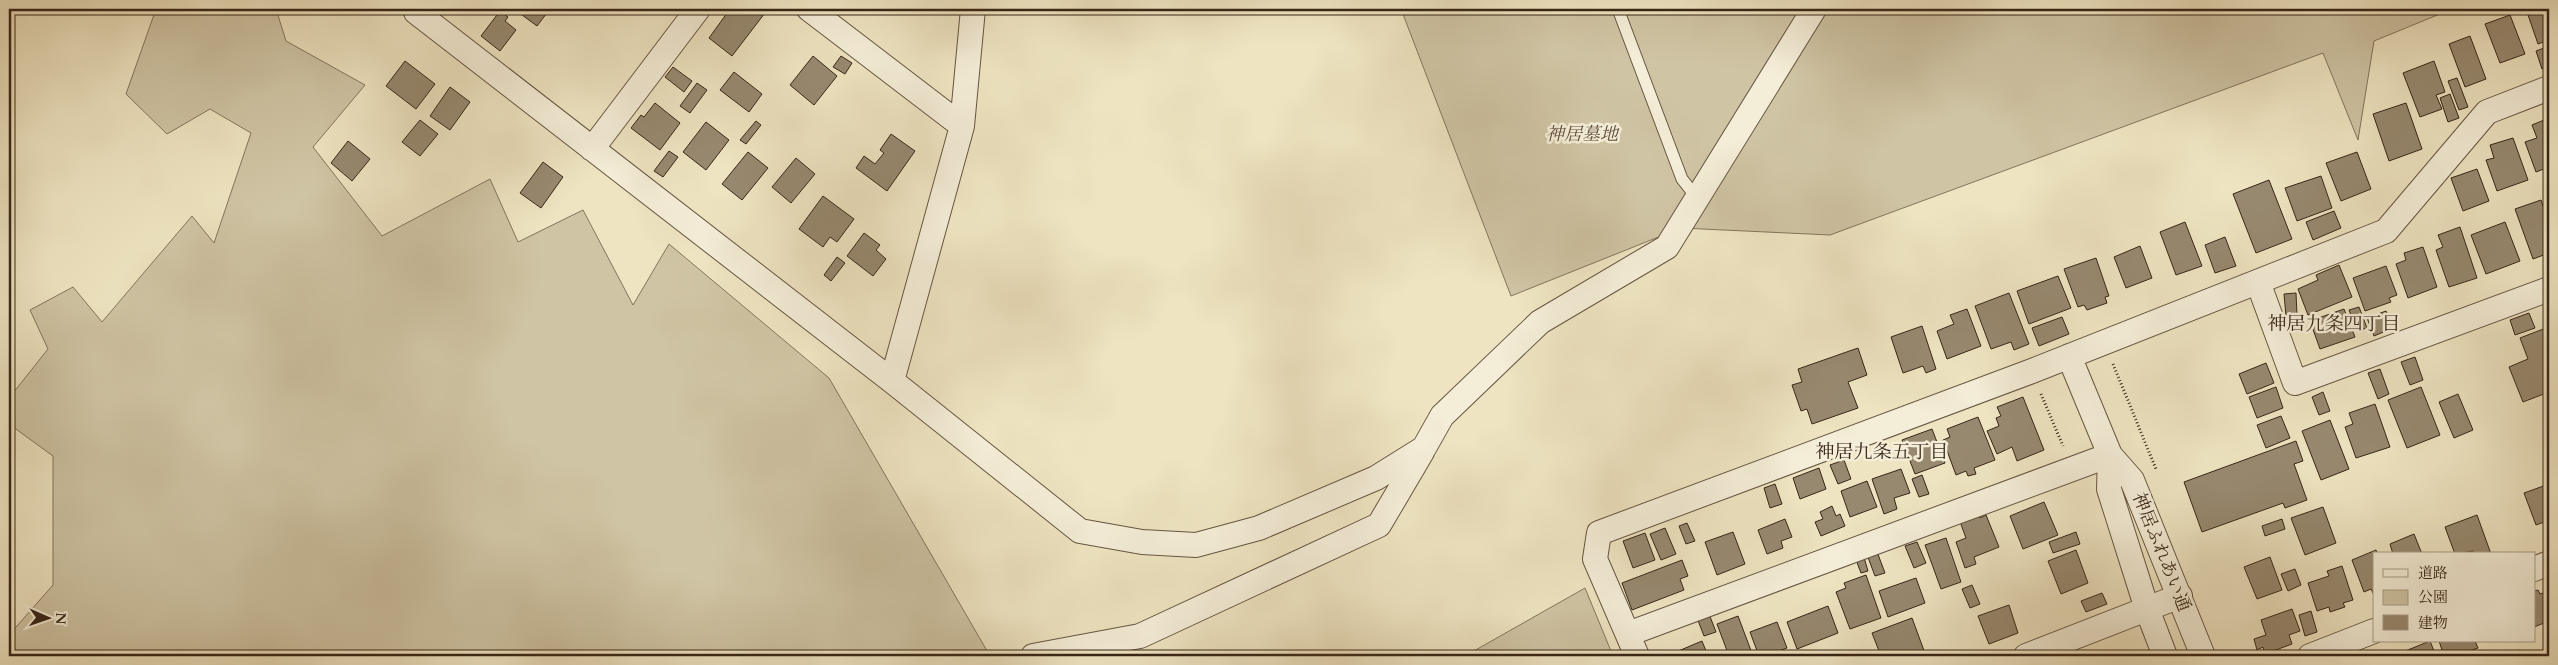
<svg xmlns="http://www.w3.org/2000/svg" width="2558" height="665" viewBox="0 0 2558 665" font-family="Cardo,'Noto Serif JP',serif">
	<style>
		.green { fill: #cfc4a4; stroke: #84755e }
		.building { fill: #978970; stroke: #382618 }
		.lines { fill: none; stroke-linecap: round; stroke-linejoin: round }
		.service-casing { stroke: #665642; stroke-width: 13 }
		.minor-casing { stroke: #665642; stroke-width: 26 }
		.path { stroke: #382618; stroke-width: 3; stroke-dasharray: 1 2.5; stroke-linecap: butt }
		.service { stroke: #f4edd7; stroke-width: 11 }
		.minor { stroke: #f4edd7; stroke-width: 24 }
		.labels { text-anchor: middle; stroke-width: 5; stroke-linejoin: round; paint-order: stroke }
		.park-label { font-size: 18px; font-style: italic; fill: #5e4e3b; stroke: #f4edd7 }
		.street-label { font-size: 18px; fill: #382618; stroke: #f4edd7 }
		.neighbourhood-label { font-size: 19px; fill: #382618; stroke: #f4edd7 }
	</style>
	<rect width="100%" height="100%" fill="#eee4c1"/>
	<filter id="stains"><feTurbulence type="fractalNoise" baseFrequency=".004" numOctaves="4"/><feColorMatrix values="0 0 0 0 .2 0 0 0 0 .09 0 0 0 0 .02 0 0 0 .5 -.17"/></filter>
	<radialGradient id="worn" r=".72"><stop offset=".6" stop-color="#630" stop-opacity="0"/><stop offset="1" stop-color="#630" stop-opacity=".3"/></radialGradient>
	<path class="green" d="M156,9H276L286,41L365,85L313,147L382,236L490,179L518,242L583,210L633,305L669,244L829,378L990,656H9V635L53,585V456L9,424V389L13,393L48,349L30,310L73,287L102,322L192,216L214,243L251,133L210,109L167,134L126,94Z
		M1401,9H2452L2374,41L2358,140L2323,53L1830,235L1681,228L1511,296Z
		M1585,588L1613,656H1465Z"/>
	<path class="building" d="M514,9H550L537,26Z
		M730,9H768L732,56L709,38Z
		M2526,9H2549V40L2538,44Z
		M500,11L508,17L505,21L516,30L500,51L481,36Z
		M2510,15L2525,54L2500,63L2485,24Z
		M2470,36L2486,79L2465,87L2449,44Z
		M2544,48L2549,66L2542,69L2536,51Z
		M813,56L837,76L814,105L790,85Z
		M841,56L852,63L845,74L833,67Z
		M405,61L435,84L416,109L386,86Z
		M2434,61L2445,92L2436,95L2442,109L2420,117L2403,73Z
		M673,67L692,81L684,92L665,77Z
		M734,72L762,94L749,112L720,90Z
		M2457,78L2468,107L2459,110L2448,81Z
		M697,83L707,90L690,113L680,106Z
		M450,87L470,102L450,130L430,116Z
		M2450,94L2459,118L2448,122L2440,98Z
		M655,103L680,123L660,150L631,128L641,115L644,117Z
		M2406,103L2422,149L2389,161L2373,114Z
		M2549,118V167L2536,172L2525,142L2537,138L2532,125Z
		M420,120L438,134L420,156L402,142Z
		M756,121L761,125L746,144L740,140Z
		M706,122L729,140L706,170L683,152Z
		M891,134L915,151L887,191L856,168L864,156L875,164L884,153L880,150Z
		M2513,138L2528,180L2497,191L2486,160L2494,158L2490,145Z
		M348,141L370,159L352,181L331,163Z
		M669,151L678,157L663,177L654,171Z
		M748,152L768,168L742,200L722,184Z
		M2357,152L2371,189L2341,201L2326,163Z
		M796,158L815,174L791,203L772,187Z
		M543,162L563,177L541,208L520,193Z
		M2477,169L2489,201L2463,211L2451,178Z
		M2321,176L2332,208L2297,221L2285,188Z
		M2269,180L2292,239L2256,253L2233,194Z
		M823,196L854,219L837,242L830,237L823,247L799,229Z
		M2541,200L2549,224V244L2547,245L2549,253L2533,259L2515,209Z
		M2334,211L2341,228L2313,240L2306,222Z
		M2185,222L2202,266L2176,275L2160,232Z
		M2505,222L2520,261L2486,274L2471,235Z
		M2460,227L2477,278L2449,287L2436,250L2443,247L2438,235Z
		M864,233L880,245L876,250L886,259L873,276L847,256Z
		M2225,237L2236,266L2215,273L2205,245Z
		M2140,246L2152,278L2126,288L2114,257Z
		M2423,247L2437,287L2408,298L2396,264L2406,260L2404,253Z
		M837,257L845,263L831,281L824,275Z
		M2096,258L2109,296L2105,297L2107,303L2087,310L2084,305L2078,307L2064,269Z
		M2339,265L2352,297L2308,315L2298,289L2318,280L2316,275Z
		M2386,266L2397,295L2389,298L2391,302L2365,311L2353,278Z
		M2058,276L2071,308L2029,324L2017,291Z
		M2009,293L2029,344L2014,350L2011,342L1991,349L1975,306Z
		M2296,293L2297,315L2286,316L2284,294Z
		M2359,307L2367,328L2357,331L2349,310Z
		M1967,309L1981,346L1947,359L1937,331L1954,324L1950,315Z
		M2344,309L2355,337L2320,349L2310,321Z
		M2386,311L2393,328L2374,336L2367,318Z
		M2529,313L2535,328L2515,335L2510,320Z
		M2062,317L2069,334L2039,346L2032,328Z
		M1922,326L1936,369L1926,373L1923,366L1903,373L1891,337Z
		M2546,328L2549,336V392L2523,402L2509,367L2528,359L2520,338Z
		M1858,348L1867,375L1848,382L1858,408L1812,424L1807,409L1801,411L1792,385L1802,382L1798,369Z
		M2415,357L2423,380L2410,385L2401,362Z
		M2266,363L2274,383L2247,394L2239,374Z
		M2380,369L2389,394L2378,399L2368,373Z
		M2276,387L2283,408L2257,418L2249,397Z
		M2421,387L2440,435L2407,448L2388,400Z
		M2323,392L2330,411L2319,415L2312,397Z
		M2458,394L2473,430L2454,438L2439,402Z
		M2023,397L2044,450L2017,461L2012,447L1997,454L1987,431L1999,426L1996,418L2001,416L1997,407Z
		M2375,404L2390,447L2356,458L2345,427L2353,424L2349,413Z
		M2281,416L2290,438L2266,448L2257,425Z
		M1978,417L1995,460L1974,468L1976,474L1968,476L1966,471L1956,475L1943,440L1950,437L1947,429Z
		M2330,420L2349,469L2321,480L2302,431Z
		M1932,429L1945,463L1915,474L1902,440Z
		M2296,441L2303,461L2294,464L2307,500L2285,508L2283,503L2202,532L2184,482Z
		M1844,460L1851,479L1838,484L1830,465Z
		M1819,468L1826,489L1800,499L1793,478Z
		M1901,469L1910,493L1894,498L1897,509L1884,514L1872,479Z
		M1922,475L1929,494L1919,497L1912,479Z
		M1867,481L1877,507L1850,517L1841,491Z
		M1775,484L1782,504L1770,508L1764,488Z
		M2549,484V528L2547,521L2536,525L2524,493Z
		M2044,502L2058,535L2023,549L2010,516Z
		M1832,506L1836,516L1840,514L1845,526L1821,536L1815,522L1823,519L1820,512Z
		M2323,507L2336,543L2305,555L2291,518Z
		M1977,512L1980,518L1986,515L1999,547L1974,557L1976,564L1965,568L1956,542L1966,538L1959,519Z
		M2477,515L2491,554H2474L2473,551L2455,554L2445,527Z
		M1785,519L1792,537L1781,541L1783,548L1767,554L1758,530Z
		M2282,519L2285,529L2265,536L2262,526Z
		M1687,523L1695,541L1686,544L1679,526Z
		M1665,528L1676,554L1661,560L1650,534Z
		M1733,532L1745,564L1717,575L1705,542Z
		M2076,532L2080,544L2053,553L2049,542Z
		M1645,533L1655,560L1633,568L1623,541Z
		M2414,534L2422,554H2393L2390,544Z
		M1946,538L1961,582L1941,589L1925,545Z
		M1917,542L1926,563L1914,568L1905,546Z
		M1876,549L1885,573L1875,576L1866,552Z
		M2076,550L2088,583L2061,594L2048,561Z
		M2376,550L2378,554H2374V595L2371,589L2364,592L2352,560Z
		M1863,554L1868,571L1861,573L1855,557Z
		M2270,557L2282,590L2257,599L2244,567Z
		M1682,560L1688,576L1680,579L1684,590L1632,610L1622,583Z
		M2342,566L2353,600L2343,603L2345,607L2330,612L2329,607L2317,611L2308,583L2329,576L2327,571Z
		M2295,569L2301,585L2288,591L2281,574Z
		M1866,575L1881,618L1850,629L1836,592L1846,588L1844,583Z
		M1916,578L1925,603L1888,617L1879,591Z
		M1972,585L1980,604L1970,608L1962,589Z
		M2538,590L2540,594L2549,591V621L2534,627V591Z
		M2102,593L2107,604L2086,612L2081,601Z
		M2009,605L2018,633L1989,644L1978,616Z
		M1828,606L1838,633L1797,649L1787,622Z
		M2292,609L2300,631L2289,635L2292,644L2265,654L2263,647L2257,650L2254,639L2266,635L2261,620Z
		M2311,611L2317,632L2305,636L2299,615Z
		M1709,614L1716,632L1704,636L1697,618Z
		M1738,616L1753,656H1729L1717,624Z
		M1912,618L1926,656H1881L1872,633Z
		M1777,622L1787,648L1766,656H1759L1750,632Z
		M1702,641L1708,656H1678L1676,652Z
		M2430,641L2436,656H2393Z
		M2439,641H2475L2478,648L2455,656H2444Z
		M2520,650L2522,656H2503Z"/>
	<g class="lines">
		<defs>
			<path id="service" d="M1618,9L1682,179L1697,198"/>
			<path id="minor" d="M419,9L416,12L892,381L1080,531L1142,542L1196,545L1259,528L1376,478L1424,448L1442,416L1540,322L1667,247L1814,9
				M809,9L962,126
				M592,149L698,9
				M2258,282L2295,383L2549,289
				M2069,356L2110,455L2132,480L2203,656
				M892,381L962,126L973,9
				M2110,455L2109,489L2147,609L2165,656
				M2534,569L2549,563
				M1628,634L2110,455
				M1033,656L1140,636L1379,525L1422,452
				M1637,656L1595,559L1599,533L2032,371L2386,231L2487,112L2549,88
				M2026,656L2180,596
				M2310,656L2374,631"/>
		</defs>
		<use href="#service" class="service-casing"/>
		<use href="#minor" class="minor-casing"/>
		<path class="path" d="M2113,364L2156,469
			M2041,394L2063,446"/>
		<use href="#service" class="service"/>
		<use href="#minor" class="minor"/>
	</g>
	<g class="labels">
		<g class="park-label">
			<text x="1582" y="140">神居墓地</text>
		</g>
		<g class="street-label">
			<text transform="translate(2162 552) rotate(68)" y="6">神居ふれあい通</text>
		</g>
		<g class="neighbourhood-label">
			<text x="2334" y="330">神居九条四丁目</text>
			<text x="1882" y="458">神居九条五丁目</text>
		</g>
	</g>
	<rect width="2558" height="665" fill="none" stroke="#eee4c1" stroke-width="30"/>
	<rect x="10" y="10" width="2538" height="645" fill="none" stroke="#382618" stroke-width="2.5"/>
	<rect x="15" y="15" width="2528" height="635" fill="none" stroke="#382618"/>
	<rect x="2373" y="552" width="162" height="90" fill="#f4edd7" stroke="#a99d8b"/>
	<rect x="2383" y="569" width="25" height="8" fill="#f4edd7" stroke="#a99d8b"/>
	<text x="2418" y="578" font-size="15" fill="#382618">道路</text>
	<rect x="2383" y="590" width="25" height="15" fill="#cfc4a4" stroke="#a99d8b"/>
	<text x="2418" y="602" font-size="15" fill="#382618">公園</text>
	<rect x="2383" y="615" width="25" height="15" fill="#978970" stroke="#a99d8b"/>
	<text x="2418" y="628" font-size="15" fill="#382618">建物</text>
	<g transform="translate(48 618) rotate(92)" stroke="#f4edd7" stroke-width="4" paint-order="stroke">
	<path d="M0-4L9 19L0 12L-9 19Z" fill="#382618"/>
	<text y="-8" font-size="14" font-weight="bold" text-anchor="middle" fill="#382618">N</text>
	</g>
	<rect width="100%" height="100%" filter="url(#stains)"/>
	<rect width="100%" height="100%" fill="url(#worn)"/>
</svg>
